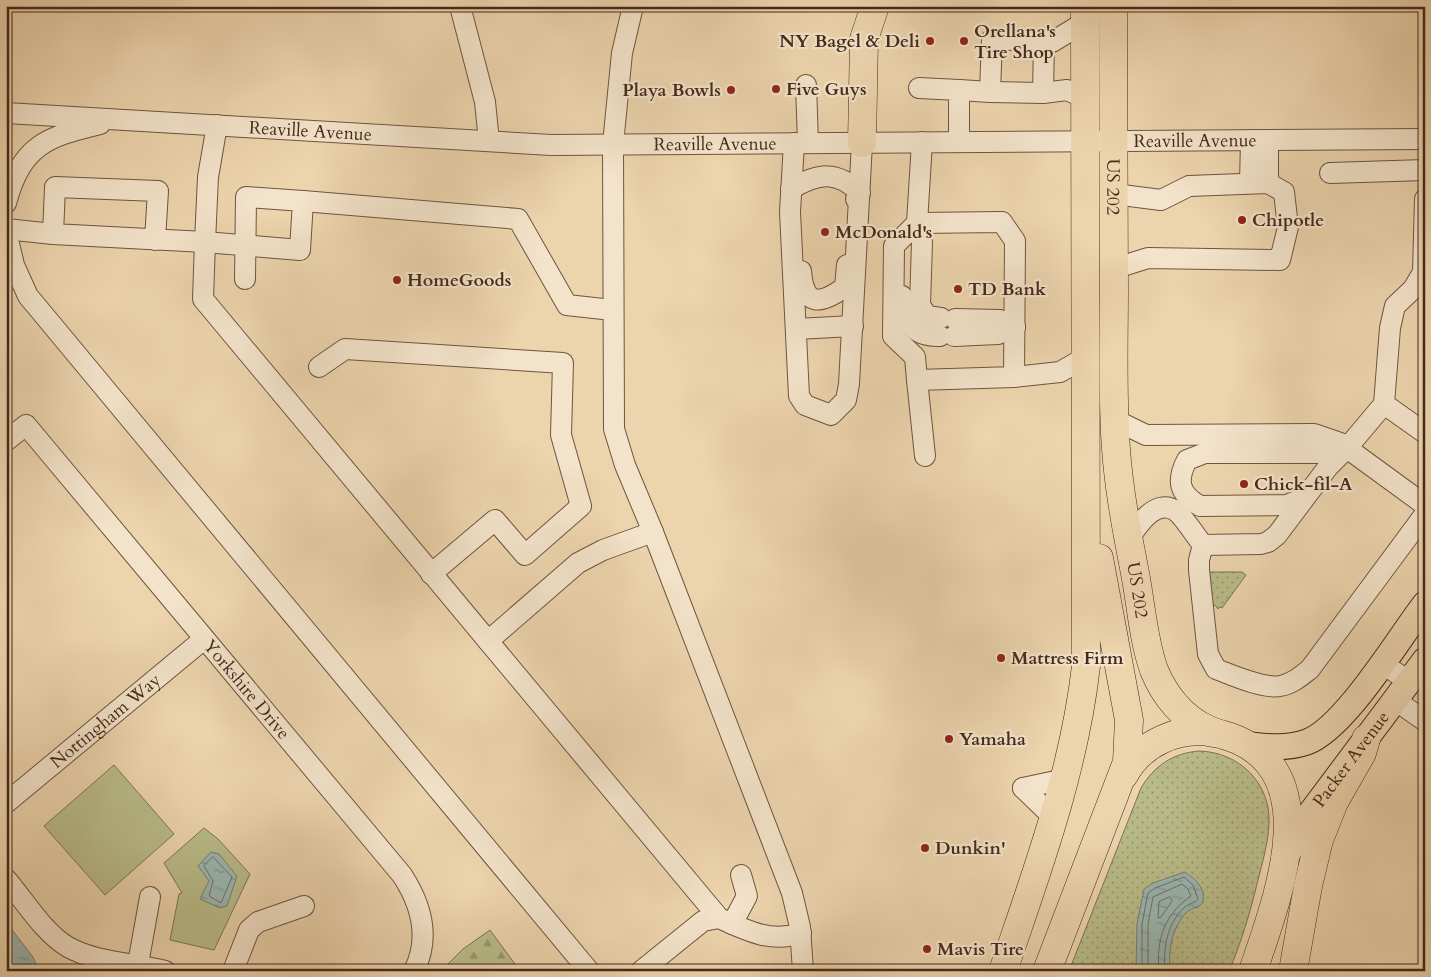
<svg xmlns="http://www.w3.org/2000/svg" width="1431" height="977" viewBox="0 0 1431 977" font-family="Cardo,serif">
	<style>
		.grass { fill: url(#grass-dots); stroke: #7f7252 }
		.forest { fill: url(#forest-firs); stroke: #7f7252 }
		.park { fill: #b9bc89; stroke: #7f7252 }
		.water { fill: url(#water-ripples); stroke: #787e76 }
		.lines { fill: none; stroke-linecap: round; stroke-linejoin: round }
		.shore { stroke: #707066; stroke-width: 1 }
		.minor-casing { stroke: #6f5440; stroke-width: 22 }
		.major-casing { stroke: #45291b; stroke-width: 27 }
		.highway-casing { stroke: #45291b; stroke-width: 29 }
		.minor { stroke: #f3e3ca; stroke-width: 20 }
		.major { stroke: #ecd4ad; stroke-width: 25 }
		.highway { stroke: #ecd4ad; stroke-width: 28 }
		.poi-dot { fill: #8f2418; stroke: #f3e3ca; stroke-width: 2 }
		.labels { text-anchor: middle; stroke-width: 4.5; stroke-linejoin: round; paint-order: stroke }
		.poi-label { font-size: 18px; font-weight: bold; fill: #45291b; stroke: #f3e3ca; text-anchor: start }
		.street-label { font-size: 18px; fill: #45291b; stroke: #f3e3ca }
	</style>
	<defs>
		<pattern id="grass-dots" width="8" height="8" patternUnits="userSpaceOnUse" patternTransform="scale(1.25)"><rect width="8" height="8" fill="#b9bc89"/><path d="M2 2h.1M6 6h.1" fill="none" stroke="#98996f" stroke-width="1.8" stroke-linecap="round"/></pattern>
		<pattern id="forest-firs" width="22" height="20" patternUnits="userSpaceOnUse" patternTransform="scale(1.25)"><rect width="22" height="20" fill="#b9bc89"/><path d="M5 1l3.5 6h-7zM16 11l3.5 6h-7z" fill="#98996f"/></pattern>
		<pattern id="water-ripples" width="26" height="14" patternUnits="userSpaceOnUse" patternTransform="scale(1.25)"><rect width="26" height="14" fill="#9ab7b2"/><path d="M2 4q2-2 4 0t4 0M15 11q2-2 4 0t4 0" fill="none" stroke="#7f9590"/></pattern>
	</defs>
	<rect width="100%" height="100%" fill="#ecd4ad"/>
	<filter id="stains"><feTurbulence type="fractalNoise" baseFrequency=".004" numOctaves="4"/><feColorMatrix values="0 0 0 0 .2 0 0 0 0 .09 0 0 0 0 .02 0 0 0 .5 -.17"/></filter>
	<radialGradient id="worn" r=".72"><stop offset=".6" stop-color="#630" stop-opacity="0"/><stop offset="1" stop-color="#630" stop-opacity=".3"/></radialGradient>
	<path class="grass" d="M1206,572H1242L1246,575L1222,608L1220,607L1218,609L1215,605H1211Z
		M1199,751C1239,752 1271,783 1269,824C1268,844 1262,864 1257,884C1250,913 1241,943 1229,971H1069L1141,788C1154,766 1173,753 1199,751Z"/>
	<path class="forest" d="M490,930L520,971H441L463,949Z"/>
	<path class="park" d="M114,765L174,834L105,895L44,826Z
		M204,828L218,839L250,874L214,950L170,940L179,894L182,893L164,863Z"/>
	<path class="water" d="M211,852L219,854L237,876L227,906L220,908L200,899L209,881L198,866Z
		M1185,872C1194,878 1206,888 1203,901C1200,909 1192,907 1187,912C1172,927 1168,950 1170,971H1136L1137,924L1144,889L1153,883Z
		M6,922L33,957L39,971H10L6,966Z"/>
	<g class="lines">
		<path class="shore" d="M213,857L232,877L221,903L209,896L213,881L204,866Z
			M1170,897L1172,901L1161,917L1158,918L1159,902Z
			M1142,971V924L1148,893L1155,888L1184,877L1193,885L1198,899C1194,904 1189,903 1185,907C1167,923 1163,948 1165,971
			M1148,971V924L1153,897L1182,884L1188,889L1191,896C1165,914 1156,938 1159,971"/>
		<defs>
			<g id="minor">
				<path d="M460,6L485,102L489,141"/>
				<path d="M633,6L622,53L613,144L614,429L625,465L653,532L792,893L800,927L803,971"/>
				<path d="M806,85L808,143"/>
				<path d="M919,88L959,90V142"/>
				<path d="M959,90L990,92L992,39L1052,42L1085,22"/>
				<path d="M990,92L1043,93L1067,90L1085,98"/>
				<path d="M1043,93L1044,42"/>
				<path id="s1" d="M6,113L551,145L1425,139"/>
				<path d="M1268,140V183"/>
				<path d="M922,142L917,223L1002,222L1015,241L1014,377L917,380L925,456"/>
				<path d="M794,143L790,212L799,396L805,405L831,415L846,400L849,384L862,143"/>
				<path d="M1330,173L1425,170"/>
				<path d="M1250,183L1251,140"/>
				<path d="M791,189C818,173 837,170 860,193L856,199"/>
				<path d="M1425,199L1423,272L1413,289L1395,306L1390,328L1384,404L1425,433"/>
				<path d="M303,201L518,219L567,305L612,310"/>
				<path d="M6,203C22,145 46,137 100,124"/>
				<path d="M6,229L53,234"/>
				<path d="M6,231L14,265L28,296L589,971"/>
				<path d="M155,240L158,191L55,187L53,234L205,242L208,177L217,125"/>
				<path d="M1113,269L1148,258L1280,260L1288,227L1284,192L1268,183L1189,186L1161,200L1114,194"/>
				<path d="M801,271C804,307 820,305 845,287L847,265"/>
				<path d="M245,279L246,197L303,201L300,250L205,242L203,299L719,918C747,931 771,943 801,933"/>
				<path d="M902,296C902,322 914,337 940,336"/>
				<path d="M955,319L1000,320L1015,327"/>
				<path d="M796,329L853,326"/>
				<path d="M954,336L998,334L1015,327"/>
				<path d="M319,367L345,349L563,363L561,435L581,506L525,555L495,520L431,574"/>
				<path d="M1014,377L1060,372L1086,357"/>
				<path d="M917,380L915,357L893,336L894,246L917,223L922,242L920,305L927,316L941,318"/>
				<path d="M1115,420L1146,435L1314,434L1340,443L1425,505"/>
				<path id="s2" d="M6,441L26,425L402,875C421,904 431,937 414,971"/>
				<path d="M1304,498L1287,505L1200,506C1179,494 1176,481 1187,460L1205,453H1324L1347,448"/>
				<path d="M1128,540C1137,526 1156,497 1176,511C1184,517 1196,537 1203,545L1261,544L1268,542L1277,535L1328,467L1347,448L1384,404"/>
				<path d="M1203,545L1199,560V570L1208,654L1216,669C1232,675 1263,689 1280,686C1292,684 1301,676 1310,669L1425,514"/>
				<path d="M488,641L578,563L603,550L653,532"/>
				<path d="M1381,663L1409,681"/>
				<path d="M1395,700L1425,721"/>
				<path d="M1023,788L1054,818"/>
				<path d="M1023,788L1065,779"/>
				<path id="s3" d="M6,803L204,639"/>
				<path d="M6,879C25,901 43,932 68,947C97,963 134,963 165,971"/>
				<path d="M732,924L747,896L741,875"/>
				<path d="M138,964L150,897"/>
				<path d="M233,971L249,930L258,922L304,906"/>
				<path d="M641,971L703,921L719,918"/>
			</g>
			<g id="major">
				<path d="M1246,744C1266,747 1287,749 1307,742C1345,728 1398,639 1425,604"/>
				<path id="s4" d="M1285,859L1306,819L1425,660"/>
			</g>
			<g id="highway">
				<path id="s5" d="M1113,6C1113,100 1113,194 1114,288C1114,341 1112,396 1116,449C1119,491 1127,532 1135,573C1141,604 1143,639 1154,670C1164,695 1183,719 1209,730C1218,734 1229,736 1238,740C1326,780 1275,904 1253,971"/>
				<path d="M862,143L864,39L875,6"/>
				<path d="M1124,775C1141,743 1179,726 1214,733"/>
				<path d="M1003,971C1037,871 1074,772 1086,666L1085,6"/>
				<path d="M1047,971L1127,762L1129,720L1099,558"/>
				<path d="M1293,971L1308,886L1319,840L1334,802L1362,753L1366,739"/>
			</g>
		</defs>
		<use href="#minor" class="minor-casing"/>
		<use href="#major" class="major-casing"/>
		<use href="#highway" class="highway-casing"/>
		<use href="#minor" class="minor"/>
		<use href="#major" class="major"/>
		<use href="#highway" class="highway"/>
	</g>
	<g class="poi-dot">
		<circle cx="930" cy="41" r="5"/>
		<circle cx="964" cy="41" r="5"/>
		<circle cx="776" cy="89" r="5"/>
		<circle cx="731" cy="90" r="5"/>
		<circle cx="1242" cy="220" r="5"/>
		<circle cx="825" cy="232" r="5"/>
		<circle cx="397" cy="280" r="5"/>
		<circle cx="958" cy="289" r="5"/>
		<circle cx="1244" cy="484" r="5"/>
		<circle cx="1001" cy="658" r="5"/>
		<circle cx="949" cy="739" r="5"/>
		<circle cx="925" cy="848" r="5"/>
		<circle cx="927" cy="949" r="5"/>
	</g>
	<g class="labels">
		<g class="poi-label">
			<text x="974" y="37">Orellana's<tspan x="974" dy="21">Tire Shop</tspan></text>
			<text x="920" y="47" text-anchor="end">NY Bagel &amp; Deli</text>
			<text x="786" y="95">Five Guys</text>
			<text x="721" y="96" text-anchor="end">Playa Bowls</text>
			<text x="1252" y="226">Chipotle</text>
			<text x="835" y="238">McDonald's</text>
			<text x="407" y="286">HomeGoods</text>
			<text x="968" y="295">TD Bank</text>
			<text x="1254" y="490">Chick-fil-A</text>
			<text x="1011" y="664">Mattress Firm</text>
			<text x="959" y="745">Yamaha</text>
			<text x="935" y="854">Dunkin'</text>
			<text x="937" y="955">Mavis Tire</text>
		</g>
		<g class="street-label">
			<text dy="6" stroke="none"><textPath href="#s1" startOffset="305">Reaville Avenue</textPath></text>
			<text dy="6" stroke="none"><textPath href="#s1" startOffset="1190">Reaville Avenue</textPath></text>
			<text dy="6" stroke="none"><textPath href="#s1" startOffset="710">Reaville Avenue</textPath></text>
			<text dy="6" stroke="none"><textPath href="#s5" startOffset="181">US 202</textPath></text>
			<text dy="6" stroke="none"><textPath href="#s5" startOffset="586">US 202</textPath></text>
			<text dy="6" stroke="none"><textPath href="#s2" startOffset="370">Yorkshire Drive</textPath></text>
			<text dy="6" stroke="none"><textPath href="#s3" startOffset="129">Nottingham Way</textPath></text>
			<text dy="6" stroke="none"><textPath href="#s4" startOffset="120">Packer Avenue</textPath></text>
		</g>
	</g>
	<rect width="1431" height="977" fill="none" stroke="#ecd4ad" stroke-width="25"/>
	<rect x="8" y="8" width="1416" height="962" fill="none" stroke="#45291b" stroke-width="2.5"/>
	<rect x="12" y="12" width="1406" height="952" fill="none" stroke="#45291b"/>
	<rect width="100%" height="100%" filter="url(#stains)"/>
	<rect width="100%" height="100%" fill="url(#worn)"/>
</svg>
